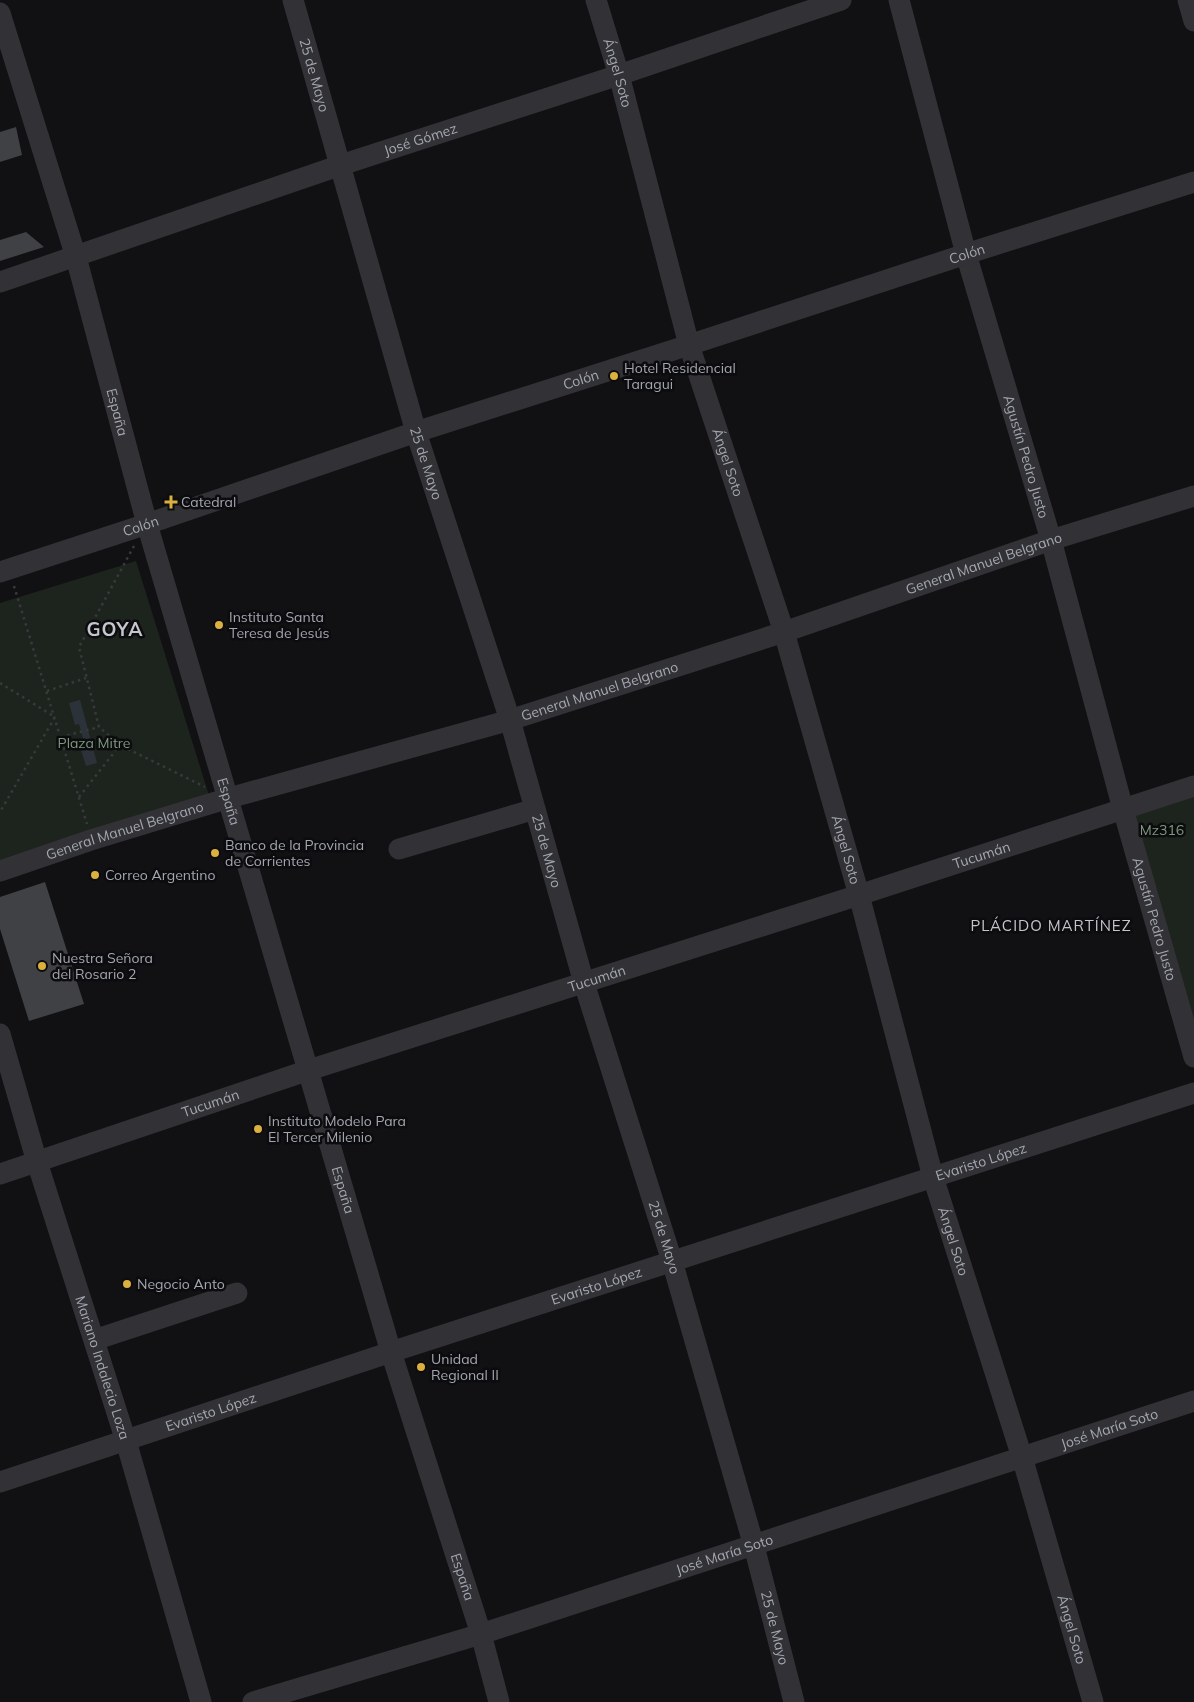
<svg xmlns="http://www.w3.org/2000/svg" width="1194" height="1702" viewBox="0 0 1194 1702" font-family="Mulish,sans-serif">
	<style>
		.green { fill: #1d241e }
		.water { fill: #2c3239 }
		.building { fill: #404144 }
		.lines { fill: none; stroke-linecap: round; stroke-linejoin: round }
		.path { stroke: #38393d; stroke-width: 2.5; stroke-dasharray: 2.5 4; stroke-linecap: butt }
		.minor { stroke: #323236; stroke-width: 21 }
		.poi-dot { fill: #dbb03f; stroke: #0c0b0d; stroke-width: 2 }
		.labels { text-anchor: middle; stroke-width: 5; stroke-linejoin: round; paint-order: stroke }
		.street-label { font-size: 14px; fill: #a3a7b1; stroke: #0c0b0d }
		.poi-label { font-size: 14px; fill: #a3a7b1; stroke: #0c0b0d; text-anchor: start }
		.park-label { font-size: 14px; fill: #7c9a80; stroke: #0c0b0d }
		.neighbourhood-label { font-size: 15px; letter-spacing: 1px; fill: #c4c6cd; stroke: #0c0b0d }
		.district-label { font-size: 19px; font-weight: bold; letter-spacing: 1px; fill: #c4c6cd; stroke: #0c0b0d }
	</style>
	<rect width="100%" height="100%" fill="#111012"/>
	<path class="green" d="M136,561L212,805L0,871V603Z
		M1194,786V1057L1123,809Z"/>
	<path class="water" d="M80,700L97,763L86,766L79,743L84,742L79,724L75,725L69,703Z"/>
	<path class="building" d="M16,127L22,155L0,162V132Z
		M26,232L44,247L0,261V240Z
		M45,882L84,1004L29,1021L0,929V897Z"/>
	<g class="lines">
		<path class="path" d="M134,546L79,647L99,727L120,745L205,787
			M14,586L87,824
			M0,683L55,717L0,812
			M47,691L86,678
			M61,737L99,727
			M79,797L120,745"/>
		<g class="minor">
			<path id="s1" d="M293,0L416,432L510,720L584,983L672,1261L754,1546L794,1702"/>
			<path id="s2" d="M596,0L619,75L689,345L784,632L859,895L933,1177L1022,1457L1093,1702"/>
			<path id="s3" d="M899,0L966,254L1051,540L1123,809L1194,1057"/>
			<path d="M1188,0L1194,21"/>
			<path id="s4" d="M0,13L76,257L147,524L391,1352L481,1634L499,1702"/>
			<path id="s5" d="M0,282L341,165L619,75L841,0"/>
			<path id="s6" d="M0,572L147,524L416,432L689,345L966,254L1194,182"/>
			<path d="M399,849L535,809"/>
			<path id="s7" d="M0,871L91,840L229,798L510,720L784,632L1051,540L1194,496"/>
			<path id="s8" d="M0,1034L37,1162L126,1441L201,1702"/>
			<path id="s9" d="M0,1174L309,1070L859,895L1194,786"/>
			<path d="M94,1340L237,1293"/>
			<path id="s10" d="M0,1482L391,1352L1194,1093"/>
			<path id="s11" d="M253,1702L481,1634L1194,1401"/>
		</g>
	</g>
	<g class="poi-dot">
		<circle cx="614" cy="376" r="5"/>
		<path d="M168.5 494.5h5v5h5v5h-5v5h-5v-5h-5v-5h5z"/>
		<circle cx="219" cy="625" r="5"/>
		<circle cx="215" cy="853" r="5"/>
		<circle cx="95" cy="875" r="5"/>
		<circle cx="42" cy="966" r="5"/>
		<circle cx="258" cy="1129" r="5"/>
		<circle cx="127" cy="1284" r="5"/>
		<circle cx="421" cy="1367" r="5"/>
	</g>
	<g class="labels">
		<g class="street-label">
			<text dy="5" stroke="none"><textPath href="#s1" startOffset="78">25 de Mayo</textPath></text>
			<text dy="5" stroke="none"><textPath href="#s2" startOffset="76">Ángel Soto</textPath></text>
			<text dy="5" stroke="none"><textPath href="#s5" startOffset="444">José Gómez</textPath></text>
			<text dy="5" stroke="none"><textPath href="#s6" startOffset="1018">Colón</textPath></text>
			<text dy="5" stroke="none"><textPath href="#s6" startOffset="612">Colón</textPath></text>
			<text dy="5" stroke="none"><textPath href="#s4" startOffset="416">España</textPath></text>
			<text dy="5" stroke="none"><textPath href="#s3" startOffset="474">Agustín Pedro Justo</textPath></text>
			<text dy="5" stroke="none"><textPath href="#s1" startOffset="482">25 de Mayo</textPath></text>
			<text dy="5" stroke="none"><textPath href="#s2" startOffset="481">Ángel Soto</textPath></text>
			<text dy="5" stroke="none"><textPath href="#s6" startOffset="148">Colón</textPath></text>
			<text dy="5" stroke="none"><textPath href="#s7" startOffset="1031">General Manuel Belgrano</textPath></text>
			<text dy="5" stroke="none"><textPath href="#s7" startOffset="626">General Manuel Belgrano</textPath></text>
			<text dy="5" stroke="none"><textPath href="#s4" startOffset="821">España</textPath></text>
			<text dy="5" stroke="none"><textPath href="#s7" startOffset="131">General Manuel Belgrano</textPath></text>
			<text dy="5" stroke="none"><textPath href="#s1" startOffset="888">25 de Mayo</textPath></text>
			<text dy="5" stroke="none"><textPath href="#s2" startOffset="886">Ángel Soto</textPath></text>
			<text dy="5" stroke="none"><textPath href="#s9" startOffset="1032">Tucumán</textPath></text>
			<text dy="5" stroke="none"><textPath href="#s3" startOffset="954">Agustín Pedro Justo</textPath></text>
			<text dy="5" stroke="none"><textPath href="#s9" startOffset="628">Tucumán</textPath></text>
			<text dy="5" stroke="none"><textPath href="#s9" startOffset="222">Tucumán</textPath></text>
			<text dy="5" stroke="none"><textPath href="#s10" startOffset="1032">Evaristo López</textPath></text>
			<text dy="5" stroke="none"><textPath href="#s4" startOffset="1226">España</textPath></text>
			<text dy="5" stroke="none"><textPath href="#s1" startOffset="1292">25 de Mayo</textPath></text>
			<text dy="5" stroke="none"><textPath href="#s2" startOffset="1292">Ángel Soto</textPath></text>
			<text dy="5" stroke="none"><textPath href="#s10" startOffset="628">Evaristo López</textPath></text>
			<text dy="5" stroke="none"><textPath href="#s8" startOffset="349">Mariano Indalecio Loza</textPath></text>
			<text dy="5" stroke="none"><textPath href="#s10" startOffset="222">Evaristo López</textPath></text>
			<text dy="5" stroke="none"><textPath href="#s11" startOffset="899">José María Soto</textPath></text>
			<text dy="5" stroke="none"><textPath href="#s11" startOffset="494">José María Soto</textPath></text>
			<text dy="5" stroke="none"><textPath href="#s4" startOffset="1631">España</textPath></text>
			<text dy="5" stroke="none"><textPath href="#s1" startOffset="1698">25 de Mayo</textPath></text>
			<text dy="5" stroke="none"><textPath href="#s2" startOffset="1698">Ángel Soto</textPath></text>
		</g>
		<g class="poi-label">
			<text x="624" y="373">Hotel Residencial<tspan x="624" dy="16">Taragui</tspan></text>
			<text x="181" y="507">Catedral</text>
			<text x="229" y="622">Instituto Santa<tspan x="229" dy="16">Teresa de Jesús</tspan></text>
			<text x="225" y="850">Banco de la Provincia<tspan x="225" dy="16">de Corrientes</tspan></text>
			<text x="105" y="880">Correo Argentino</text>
			<text x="52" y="963">Nuestra Señora<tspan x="52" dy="16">del Rosario 2</tspan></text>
			<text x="268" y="1126">Instituto Modelo Para<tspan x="268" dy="16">El Tercer Milenio</tspan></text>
			<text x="137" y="1289">Negocio Anto</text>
			<text x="431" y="1364">Unidad<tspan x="431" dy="16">Regional II</tspan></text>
		</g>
		<g class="park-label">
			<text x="94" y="748">Plaza Mitre</text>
			<text x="1162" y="835">Mz316</text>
		</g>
		<g class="neighbourhood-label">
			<text x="1051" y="931">PLÁCIDO MARTÍNEZ</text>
		</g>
		<g class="district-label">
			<text x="115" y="636">GOYA</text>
		</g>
	</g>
</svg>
